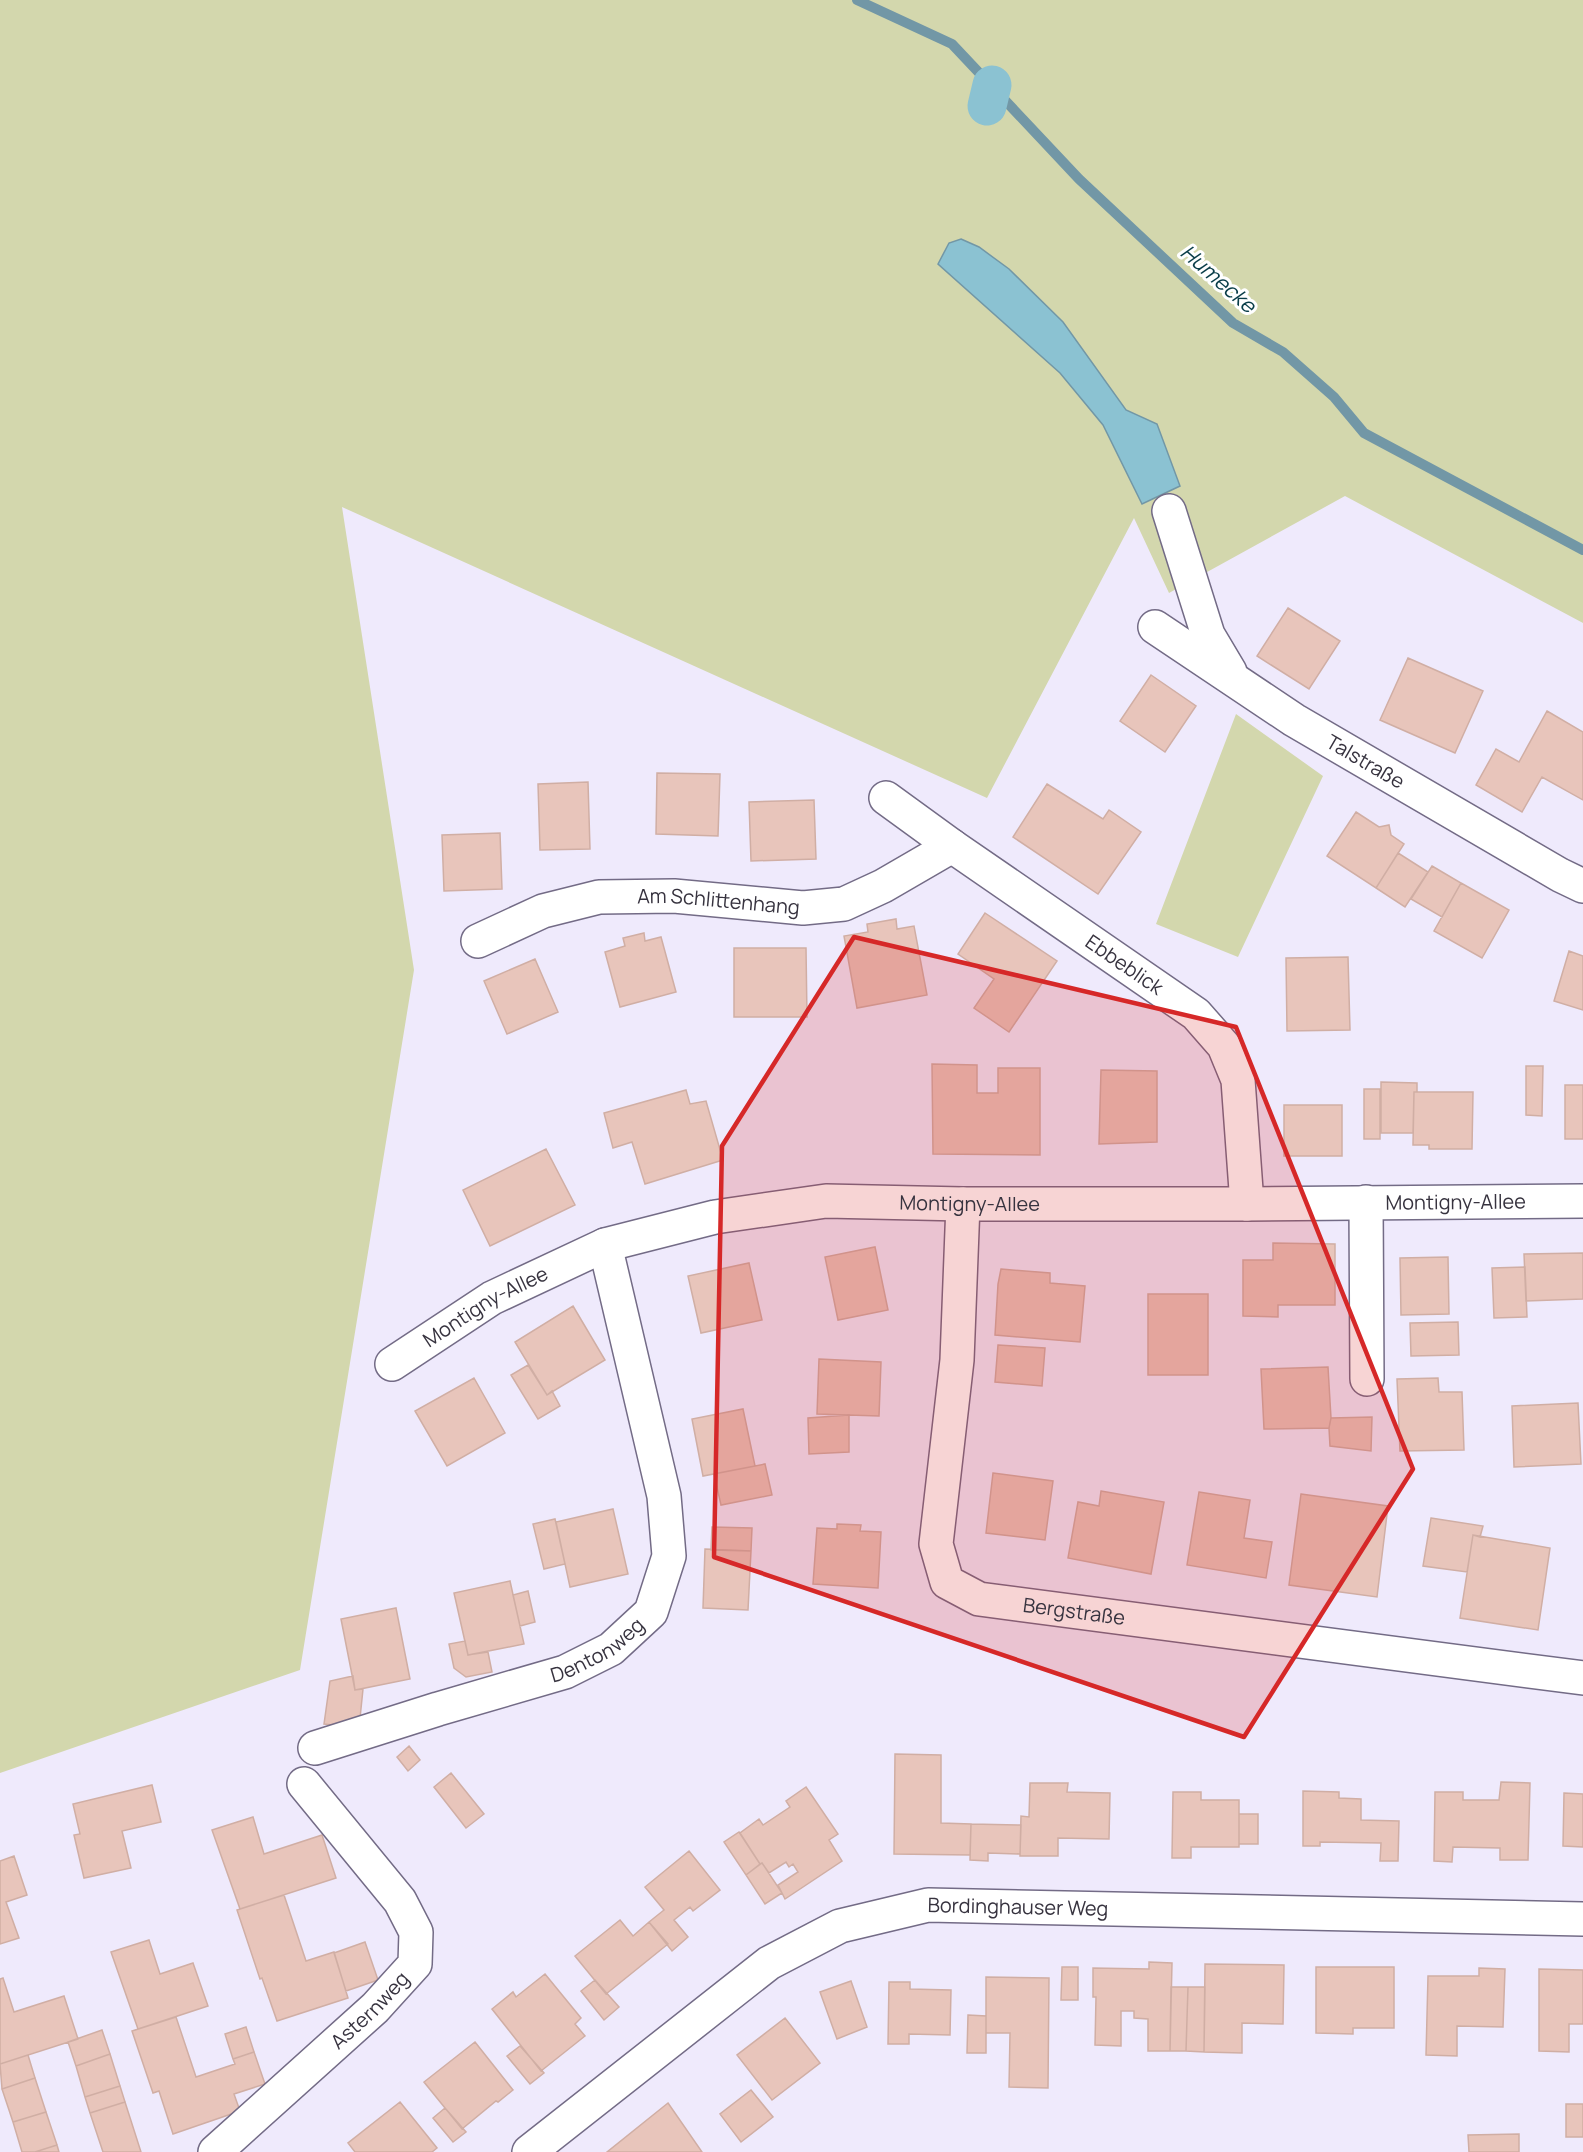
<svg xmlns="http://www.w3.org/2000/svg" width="1583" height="2152" viewBox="0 0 1583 2152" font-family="Manrope,sans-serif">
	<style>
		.green { fill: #d3d7ad }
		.water { fill: #8bc2d2; stroke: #7297a6; stroke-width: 1.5 }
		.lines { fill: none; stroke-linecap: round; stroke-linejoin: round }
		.stream { stroke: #7297a6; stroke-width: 10 }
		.canal { stroke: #8bc2d2; stroke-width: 39 }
		.building { fill: #e8c5bb; stroke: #d0aea4; stroke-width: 1.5 }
		.minor-casing { stroke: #736b86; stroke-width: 36 }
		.minor { stroke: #fff; stroke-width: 33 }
		.marked { fill: #d62828; fill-opacity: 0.2; stroke: #d62828; stroke-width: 4.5; stroke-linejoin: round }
		.labels { text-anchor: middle; stroke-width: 6; stroke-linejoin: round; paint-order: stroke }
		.street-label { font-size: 20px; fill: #37333f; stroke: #fff }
		.water-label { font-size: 21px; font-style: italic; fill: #093d48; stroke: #fff }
	</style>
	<rect width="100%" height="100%" fill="#efeafc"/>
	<path class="green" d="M0,0H1583V623L1345,496L1169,593L1134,518L987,798L342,507L414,970L300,1670L0,1773Z
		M1236,714L1323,776L1238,957L1156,924Z"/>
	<path class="water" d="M961,239L979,247L1009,269L1063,322L1126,410L1157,424L1180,486L1142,504L1103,425L1060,373L938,264L949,243Z"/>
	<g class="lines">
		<path class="stream" d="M857,0L952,44L1079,179L1233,323L1283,352L1334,397L1364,433L1583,550"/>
		<path class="canal" d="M987,106L992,85"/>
	</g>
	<path class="building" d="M1288,608L1340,641L1309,689L1257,656Z
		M1408,658L1483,691L1455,753L1380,720Z
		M1151,675L1196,706L1165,752L1120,721Z
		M1547,711L1583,732V800L1542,777L1522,812L1476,785L1496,749L1519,762Z
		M657,773L720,774L718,836L656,834Z
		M588,782L590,849L540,850L538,784Z
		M1047,784L1103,819L1109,810L1141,832L1098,894L1013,837Z
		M814,800L816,859L751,861L749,802Z
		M1356,812L1379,827L1389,825L1391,835L1404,844L1376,888L1327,856Z
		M500,833L502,889L444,891L442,835Z
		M1398,853L1428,872L1405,907L1376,888Z
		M1432,866L1461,883L1442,917L1411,899Z
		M1461,883L1509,910L1482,958L1434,931Z
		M985,913L1057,961L1009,1032L974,1008L994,979L958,954Z
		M896,919L897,929L914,926L927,995L857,1008L844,936L868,932L867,924Z
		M644,933L645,941L661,937L676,992L620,1007L605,952L625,946L623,938Z
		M734,948H806L807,1017H734Z
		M1569,951L1583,956V1010L1554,1001Z
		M1348,957L1350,1030L1287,1031L1286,958Z
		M535,959L558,1012L507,1034L484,981Z
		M932,1064L977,1065V1093H998V1068H1040V1155L933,1154Z
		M1526,1066H1543L1542,1116L1526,1115Z
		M1101,1070L1157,1071V1142L1099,1144Z
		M1381,1082L1417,1083V1092H1414L1413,1133H1381Z
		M1565,1085H1583V1139H1565Z
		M1364,1089H1380V1139H1364Z
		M686,1090L690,1104L706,1101L723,1160L645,1184L632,1142L613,1148L604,1113Z
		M1414,1092H1473L1472,1149H1429V1145H1413Z
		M1284,1105H1342V1156H1284Z
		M546,1149L575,1205L490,1246L463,1190Z
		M1273,1243L1335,1244V1305H1278V1317L1243,1316V1260H1273Z
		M875,1247L888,1310L838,1320L825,1257Z
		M1583,1253V1299L1526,1301L1524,1254Z
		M1448,1257L1449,1314L1401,1315L1400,1258Z
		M749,1263L762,1320L701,1333L688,1276Z
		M1525,1267L1527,1317L1494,1318L1492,1268Z
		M1001,1269L1050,1273V1283L1085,1286L1080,1342L995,1335L998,1284Z
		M1148,1294H1208V1375H1148Z
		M573,1306L605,1360L547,1395L515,1342Z
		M1458,1322L1459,1355L1411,1356L1410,1323Z
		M998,1345L1045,1348L1042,1386L995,1382Z
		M819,1359L881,1362L879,1416L817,1414Z
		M528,1365L547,1395L552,1391L560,1406L538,1419L511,1375Z
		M1328,1367L1331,1418L1329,1428L1264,1429L1261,1369Z
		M474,1378L505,1433L447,1466L415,1411Z
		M1438,1378L1439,1392H1462L1464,1450L1400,1451L1397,1379Z
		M1578,1403L1581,1464L1514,1467L1512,1406Z
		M743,1409L755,1466L703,1476L692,1419Z
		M849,1415V1452L809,1454L808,1418Z
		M1372,1417L1371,1451L1330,1446L1329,1428L1331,1418Z
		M765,1464L772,1495L721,1505L714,1474Z
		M993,1473L1053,1481L1045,1540L986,1533Z
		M1101,1491L1164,1502L1151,1574L1068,1558L1078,1502L1099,1506Z
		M1199,1492L1250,1500L1244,1538L1272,1542L1266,1578L1187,1565Z
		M1301,1494L1388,1506L1377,1597L1289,1585Z
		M613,1509L628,1574L570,1587L556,1522Z
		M1431,1518L1483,1526L1480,1537L1473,1535L1467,1572L1423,1566Z
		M555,1519L565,1564L544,1569L533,1524Z
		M837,1524L861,1525L860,1531L881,1532L878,1588L813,1584L817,1528L837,1529Z
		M712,1527L752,1528L751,1551L711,1550Z
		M1473,1535L1550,1548L1538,1630L1460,1618Z
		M705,1549L751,1551L748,1610L703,1608Z
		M510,1581L524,1644L468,1655L454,1593Z
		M528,1591L535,1622L520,1626L513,1595Z
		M396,1608L410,1679L355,1690L341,1619Z
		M465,1641L468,1655L488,1652L492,1672L466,1677L454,1668L449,1644Z
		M353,1676L355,1690L363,1689L359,1728L324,1724L330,1681Z
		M409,1746L420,1760L408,1771L397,1757Z
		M895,1754L941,1755V1823L971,1824L970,1855L894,1854Z
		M451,1773L484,1814L466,1828L434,1787Z
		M1501,1782L1530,1783L1528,1860H1500V1848L1453,1847L1452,1862L1434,1861L1435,1792H1463V1800H1499Z
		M1030,1783H1068L1067,1792L1110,1793L1109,1839L1058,1838V1856H1020L1021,1816L1029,1817Z
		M152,1785L161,1822L122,1831L131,1868L84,1878L74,1835L80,1834L73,1804Z
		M806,1787L838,1834L829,1840L842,1861L785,1899L778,1885L798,1872L793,1864L789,1867L786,1862L769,1873L762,1863L760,1864L740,1833L759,1819L763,1825L790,1807L786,1801Z
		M1303,1791L1339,1792V1798L1361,1799V1820L1399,1821L1398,1861H1380L1381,1843L1320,1842V1846H1303Z
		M1173,1792H1201V1800H1239V1847H1191V1858H1172Z
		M1564,1793L1583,1794V1847L1563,1846Z
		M1239,1814H1258V1844H1239Z
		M253,1817L264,1854L322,1835L336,1878L240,1909L212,1830Z
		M971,1824L1021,1825L1020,1854L988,1853V1861L970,1860Z
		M739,1832L760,1864L746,1875L724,1842Z
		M689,1851L720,1890L693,1911L690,1907L674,1920L688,1937L672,1951L649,1922L664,1910L645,1887Z
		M14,1856L27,1895L6,1902L19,1938L0,1944V1861Z
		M762,1863L782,1893L765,1904L746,1875Z
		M284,1895L306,1961L334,1952L348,1998L277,2021L262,1978L260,1979L237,1910Z
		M620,1920L633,1936L649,1922L668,1944L606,1994L575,1956Z
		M149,1940L160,1974L193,1963L208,2006L138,2029L111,1952Z
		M365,1942L378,1980L346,1991L334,1953Z
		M1149,1962L1172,1963L1170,2051H1148V2019L1134,2018V2011H1121V2046L1095,2045L1096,1997H1093V1968L1149,1969Z
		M1205,1964L1284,1965L1283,2024L1242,2023V2053L1204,2052Z
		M1062,1967H1078V2000H1061Z
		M1316,1967H1394V2028H1353V2034L1316,2033Z
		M1479,1968L1505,1969L1503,2027L1457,2026V2056L1426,2055L1428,1976H1479Z
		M1539,1969L1583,1970V2024H1569V2052L1539,2051Z
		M545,1974L581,2018L575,2024L585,2036L541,2071L492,2009L513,1992L516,1997Z
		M986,1977L1049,1978L1048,2088L1009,2087L1010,2033H986Z
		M3,1978L14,2012L64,1996L78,2039L0,2064V1979Z
		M595,1980L619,2007L604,2020L581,1991Z
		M851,1981L867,2027L837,2039L820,1992Z
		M889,1982H910V1989L951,1990L950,2035L909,2034V2044H888Z
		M1171,1987H1188L1186,2051H1170Z
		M1188,1987H1205L1204,2052L1186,2051Z
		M968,2015L986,2016V2053H967Z
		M176,2017L196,2077L235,2064L233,2059L254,2052L265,2084L234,2094L240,2111L173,2134L159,2091L153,2093L132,2031Z
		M785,2018L820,2063L772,2100L737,2055Z
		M246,2027L254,2052L233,2059L225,2034Z
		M102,2030L110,2054L76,2066L68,2042Z
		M475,2042L513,2090L498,2102L496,2101L462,2129L424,2082Z
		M520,2046L544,2073L530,2084L507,2056Z
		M110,2054L120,2086L85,2097L76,2066Z
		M28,2055L35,2078L2,2089L0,2064Z
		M35,2078L46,2112L13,2122L2,2089Z
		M120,2086L125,2102L90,2113L85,2097Z
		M751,2090L773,2117L741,2142L720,2114Z
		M125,2102L141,2152H103L90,2113Z
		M400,2102L437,2148L432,2152H355L348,2143Z
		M668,2103L702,2152H607Z
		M1566,2104H1583V2137H1566Z
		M445,2108L466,2132L453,2142L433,2118Z
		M46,2112L57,2145L35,2152H22L13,2122Z
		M1519,2134V2152H1469L1468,2135Z
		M57,2145L59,2152H35Z"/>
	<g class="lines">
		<defs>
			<g id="minor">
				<path d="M1169,511L1208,635L1230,672"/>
				<path id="s1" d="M1155,627L1294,720L1560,875L1583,886"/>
				<path id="s2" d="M886,798L952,846L1196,1014L1224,1046L1238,1080L1247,1204"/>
				<path id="s3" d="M478,941L543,911L599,897L674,896L803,908L844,904L883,886L952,846"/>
				<path d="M1366,1202L1367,1379"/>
				<path id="s4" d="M963,1204L957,1360L936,1544L947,1582L979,1599L1583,1678"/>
				<path id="s5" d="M392,1364L492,1298L605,1245L715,1217L826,1201L963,1204H1247L1583,1201"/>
				<path id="s6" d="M315,1748L438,1709L565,1672L611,1649L651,1612L669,1556L664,1496L605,1245"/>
				<path id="s7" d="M215,2152L375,2008L415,1964L416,1932L400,1901L304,1784"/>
				<path id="s8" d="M529,2152L769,1963L840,1926L928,1905L1583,1919"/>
			</g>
		</defs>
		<use href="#minor" class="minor-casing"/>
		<use href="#minor" class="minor"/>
	</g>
	<path class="marked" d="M854,937L1236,1027L1413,1469L1244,1737L714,1557L722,1146Z"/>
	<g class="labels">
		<g class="street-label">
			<text dy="7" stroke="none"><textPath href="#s1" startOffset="250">Talstraße</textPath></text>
			<text dy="7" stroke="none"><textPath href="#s3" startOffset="249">Am Schlittenhang</textPath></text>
			<text dy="7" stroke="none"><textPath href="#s2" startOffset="291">Ebbeblick</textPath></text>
			<text dy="7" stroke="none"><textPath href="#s5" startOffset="1100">Montigny-Allee</textPath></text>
			<text dy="7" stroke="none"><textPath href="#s5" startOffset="614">Montigny-Allee</textPath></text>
			<text dy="7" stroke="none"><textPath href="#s5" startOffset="110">Montigny-Allee</textPath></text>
			<text dy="7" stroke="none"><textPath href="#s4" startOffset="513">Bergstraße</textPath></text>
			<text dy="7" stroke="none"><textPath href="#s6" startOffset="300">Dentonweg</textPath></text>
			<text dy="7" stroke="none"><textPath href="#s8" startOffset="566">Bordinghauser Weg</textPath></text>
			<text dy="7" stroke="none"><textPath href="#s7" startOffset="210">Asternweg</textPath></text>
		</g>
		<g class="water-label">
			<text transform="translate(1218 279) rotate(41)" y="7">Humecke</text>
		</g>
	</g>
</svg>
